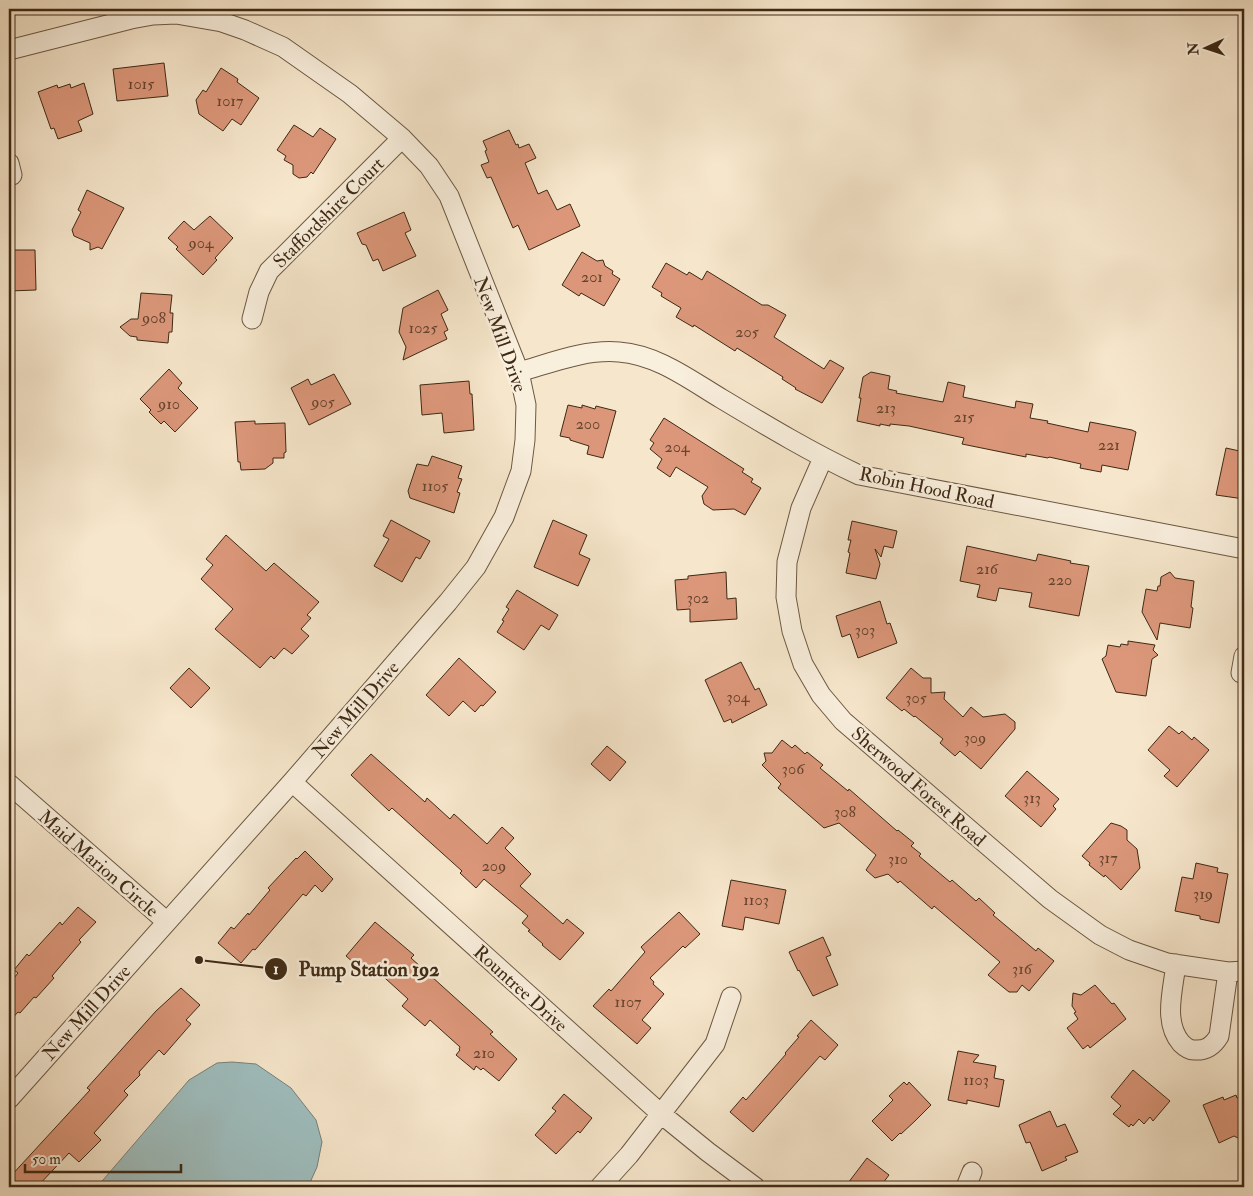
<svg xmlns="http://www.w3.org/2000/svg" width="1253" height="1196" viewBox="0 0 1253 1196" font-family="'IM FELL Double Pica',serif">
	<style>
		.water { fill: #9fbebe; stroke: #78827a }
		.building { fill: #dc977a; stroke: #3e2914 }
		.lines { fill: none; stroke-linecap: round; stroke-linejoin: round }
		.street-casing { stroke: #6c5842; stroke-width: 21 }
		.street { stroke: #f9efdd; stroke-width: 19 }
		.labels { text-anchor: middle; stroke-width: 5; stroke-linejoin: round; paint-order: stroke }
		.number-label { font-size: 16px; fill: #66442e }
		.street-label { font-size: 19px; fill: #3e2914; stroke: #f9efdd }
		.leader { fill: none; stroke: #3e2914; stroke-width: 2 }
		.callout-dot { fill: #3e2914; stroke: #f9efdd; stroke-width: 2 }
		.mark-label { font-size: 15px; text-anchor: middle; font-weight: bold; fill: #fff }
		.callout-label { font-size: 20px; text-anchor: middle; font-weight: bold; fill: #3e2914; stroke: #f9efdd; stroke-width: 5; stroke-linejoin: round; paint-order: stroke }
	</style>
	<rect width="100%" height="100%" fill="#f6e6cb"/>
	<filter id="stains"><feTurbulence type="fractalNoise" baseFrequency=".004" numOctaves="4"/><feColorMatrix values="0 0 0 0 .2 0 0 0 0 .09 0 0 0 0 .02 0 0 0 .5 -.17"/></filter>
	<radialGradient id="worn" r=".72"><stop offset=".6" stop-color="#630" stop-opacity="0"/><stop offset="1" stop-color="#630" stop-opacity=".3"/></radialGradient>
	<path class="water" d="M232,1062L256,1064L291,1088L316,1120L322,1142L317,1167L308,1187H97L189,1080L217,1063Z"/>
	<path class="building" d="M164,63L168,96L117,101L113,69Z
		M221,68L238,79L237,82L259,98L241,125L232,119L223,131L199,114L196,100L203,90L206,92Z
		M84,83L93,114L78,121L82,131L58,139L54,128L51,129L38,92L57,85L58,88L70,84L71,88Z
		M294,125L313,137L320,128L336,139L313,174L311,172L307,177L299,178L293,174V165L284,160L286,156L277,150Z
		M509,130L516,145L518,144L519,148L529,144L536,158L525,163L538,194L547,190L557,210L570,204L580,226L529,250L518,225L513,228L491,177L487,178L481,165L489,162L485,151L487,150L483,141Z
		M87,190L124,208L102,249L98,247L90,250V243L74,236L72,230L81,212L78,210Z
		M404,212L411,230L405,233L416,256L383,271L378,259L373,261L366,245L362,244L357,233Z
		M210,216L233,238L215,258L217,260L203,275L176,249L178,247L168,238L184,221L194,230Z
		M14,250H35L36,290L9,291V254L14,253Z
		M582,252L597,261L603,260L605,266L613,271L612,274L620,279L604,306L581,293L579,296L562,285Z
		M666,263L687,275L689,272L702,280L707,271L762,305H768L786,315L774,337L824,369L830,360L844,368L822,403L795,389L796,388L782,379L783,377L737,348L735,351L694,325L693,327L676,317L681,308L661,296L662,293L652,287Z
		M438,290L448,310L441,314L448,330L444,332L447,339L403,360L406,347L399,332L403,308Z
		M141,293L172,295L170,313H173L172,332H169L168,343L137,340V337L130,336L120,327L131,319H138Z
		M169,369L182,383L178,388L198,408L175,432L164,421L161,424L149,412L151,410L140,399Z
		M871,372L890,376L888,389L897,391L896,393L943,402L948,382L965,386L963,397L1015,408L1016,401L1033,404L1030,418L1048,421L1047,423L1088,432L1090,422L1132,430L1136,432L1128,470L1102,465L1101,472L1080,468L1081,464L1049,457L1048,458L1026,454V457L962,444L964,438L909,426L890,424V426L880,424V426L857,421L861,398H859L863,377Z
		M334,374L351,404L309,425L291,388L308,379L311,385Z
		M469,381L470,394H472L474,430L444,433L442,413L422,415L420,385Z
		M568,405L582,408V405L595,409L596,406L616,411L603,458L587,454L589,446L570,440V438L560,436Z
		M664,418L744,469L742,472L753,479L751,482L761,488L745,515L734,509L713,510L704,504L702,496L708,487L676,467L670,477L657,468L662,459L650,449L654,443L650,440Z
		M255,421V424L285,423L286,452L284,453V458H273V463L265,469L241,470L240,462H238L235,422Z
		M1226,448L1244,452V499L1216,495Z
		M432,456L462,466L458,478L462,479L457,492L460,493L454,513L410,498L408,491L417,464L428,466Z
		M391,520L430,541L420,559L416,557L402,582L374,566L389,539L383,536Z
		M553,520L587,535L579,554L590,559L578,586L534,567Z
		M852,521L897,531L893,548L884,546L881,557L875,549L880,564L876,579L846,573L850,553L848,552L851,540H848Z
		M226,535L266,571L274,563L319,602L307,615L311,618L301,629L309,636L292,654L284,648L274,659L271,656L260,668L215,629L233,609L201,579L213,565L206,559Z
		M967,546L1036,561L1038,554L1071,561L1070,563L1089,566L1079,616L1029,607L1032,593L999,588L996,601L977,597L980,585L960,581Z
		M726,572L727,599L736,598L737,619L690,622V609L677,610L675,580L688,579V576Z
		M1170,572L1175,578L1194,581L1191,607L1193,608L1190,628L1160,623L1157,640L1142,612L1146,589L1157,591L1158,586H1160L1161,577Z
		M517,590L558,615L549,630L541,625L524,650L497,632L504,621L502,620L509,609L506,607Z
		M880,601L887,624L890,623L897,643L858,658L850,634L842,637L836,616Z
		M1128,641L1155,645L1153,650L1158,655L1152,659L1146,696L1116,692L1102,659L1106,656L1108,645L1120,647L1121,644L1128,645Z
		M459,658L496,692L483,706L481,705L475,712L463,701L449,716L426,695Z
		M741,662L755,690L759,688L767,705L732,723L731,719L724,722L705,680Z
		M189,668L210,688L191,708L170,688Z
		M911,668L923,678H931V693L945,692L944,699L963,717L971,707L983,717L1005,714L1015,722V729L981,769L960,751L955,756L940,743L943,739L915,716L914,717L904,709L902,711L886,698Z
		M1169,726L1179,734L1182,731L1192,740L1194,737L1209,750L1177,787L1164,776L1170,770L1148,750Z
		M782,740L792,748L795,745L805,754L807,752L823,765L820,768L848,791L849,789L897,831L898,830L914,843L911,846L921,854L919,856L950,882L952,880L976,901L979,898L995,913L993,915L1036,951L1038,948L1054,961L1029,991L1022,985L1017,992H1009L988,975L1000,962L934,906L932,909L900,881L898,883L888,874L875,878L866,870L876,855L839,823L824,828L778,788L781,784L762,765L766,761L764,753H772Z
		M607,746L626,762L610,781L591,764Z
		M371,754L425,802L427,798L450,819L454,814L487,844L502,827L514,838L505,848L531,874L520,886L563,924L567,919L584,933L560,960L542,945L543,944L528,931L530,930L522,923L528,916L484,879L476,888L460,873L462,871L392,808L389,811L351,775Z
		M1027,771L1059,799L1053,806L1056,809L1041,827L1005,796Z
		M1111,823L1121,826L1127,830V840L1137,849L1140,868L1121,890L1105,875L1104,877L1089,865L1090,863L1082,856Z
		M305,851L333,879L322,892L315,885L306,896L303,894L255,950L253,949L241,963L218,943L231,927L234,929L248,913L249,915L270,890L268,888L296,858L297,859Z
		M1196,863L1218,868L1217,872L1228,874L1219,923L1200,919V916L1175,911L1182,877L1193,879Z
		M731,880L786,890L779,924L745,917L743,930L722,926Z
		M78,907L96,922L79,940L81,942L52,976L54,978L36,998L34,997L20,1013L18,1012L9,1022V984L18,973L14,970L27,954L29,956L60,922L62,925Z
		M679,912L700,934L685,948L683,946L650,978L654,982L653,984L664,994L642,1020L651,1028L637,1044L593,1006L609,989L611,991L645,952L641,947Z
		M375,922L414,955L411,958L493,1032L490,1034L517,1059L499,1081L483,1068L481,1070L476,1066L474,1070L456,1055L460,1050L459,1049L460,1047L430,1020L425,1026L402,1006L408,999L375,969L369,976L346,956Z
		M823,937L831,955L826,957L838,985L813,996L799,970L798,971L789,952Z
		M1095,985L1112,1004L1114,1003L1126,1019L1090,1048L1088,1045L1083,1049L1067,1028L1078,1019L1074,1013L1076,1012L1072,1006L1073,993L1081,995Z
		M181,988L200,1005L186,1020L191,1024L164,1055L159,1050L139,1072L140,1075L124,1091L128,1095L94,1133L101,1140L79,1162L69,1153L37,1187H9V1178L90,1090L87,1088L156,1011Z
		M811,1020L838,1045L825,1060L820,1056L753,1132L730,1112L743,1097L746,1100L786,1054L785,1053L799,1037L797,1036Z
		M958,1051L979,1055L973,1062L996,1066L994,1078L1004,1080L999,1107L967,1100V1104L948,1100Z
		M1133,1070L1170,1101L1153,1121L1150,1117L1144,1124L1139,1119L1133,1126L1131,1124L1129,1127L1113,1114L1121,1106L1111,1097Z
		M904,1082L907,1085L909,1082L931,1105L915,1121L901,1134L900,1133L892,1141L872,1121L893,1100L889,1096Z
		M564,1094L592,1118L580,1133L578,1131L556,1154L535,1135L556,1111L552,1108Z
		M1236,1095L1237,1098L1244,1095V1141L1234,1136L1219,1143L1203,1105L1223,1097L1224,1100Z
		M1050,1111L1057,1127L1065,1124L1078,1152L1065,1157L1067,1160L1042,1171L1030,1142L1026,1143L1019,1125Z
		M867,1158L889,1175L880,1187H845Z"/>
	<g class="lines">
		<defs>
			<path id="street" d="M9,50L131,19L153,15L176,14L222,22L245,30L283,47L350,94L402,138L429,166L449,196L519,372L526,405L525,440L521,471L504,517L476,567L448,602L292,782L9,1099
				M9,163L12,175
				M252,319L259,292L269,271L402,138
				M519,372C551,363 585,349 619,352C658,355 690,380 722,399C767,426 812,453 859,475L1244,549
				M823,458L801,508L787,562L786,597L792,631L803,664L821,695L843,721L1050,899L1100,935L1129,950L1167,963L1228,972L1244,971
				M1241,673L1244,656
				M292,782L660,1113L708,1152L755,1187
				M9,784L167,922
				M1176,964C1173,990 1163,1022 1181,1043C1185,1047 1189,1050 1194,1050C1206,1051 1213,1046 1219,1036L1228,972
				M600,1187L629,1155L715,1044L731,997
				M966,1187L972,1172"/>
		</defs>
		<use href="#street" class="street-casing"/>
		<use href="#street" class="street"/>
	</g>
	<g class="labels">
		<g class="number-label">
			<text x="141" y="89">1015</text>
			<text x="230" y="106">1017</text>
			<text x="201" y="248">904</text>
			<text x="592" y="282">201</text>
			<text x="154" y="323">908</text>
			<text x="423" y="333">1025</text>
			<text x="747" y="337">205</text>
			<text x="323" y="407">905</text>
			<text x="169" y="409">910</text>
			<text x="886" y="413">213</text>
			<text x="964" y="422">215</text>
			<text x="588" y="429">200</text>
			<text x="1109" y="450">221</text>
			<text x="677" y="452">204</text>
			<text x="435" y="491">1105</text>
			<text x="987" y="574">216</text>
			<text x="1060" y="585">220</text>
			<text x="698" y="603">302</text>
			<text x="865" y="635">303</text>
			<text x="738" y="702">304</text>
			<text x="916" y="703">305</text>
			<text x="975" y="743">309</text>
			<text x="793" y="774">306</text>
			<text x="1032" y="803">313</text>
			<text x="845" y="817">308</text>
			<text x="1108" y="863">317</text>
			<text x="898" y="864">310</text>
			<text x="494" y="871">209</text>
			<text x="1203" y="899">319</text>
			<text x="756" y="905">1103</text>
			<text x="1022" y="974">316</text>
			<text x="628" y="1007">1107</text>
			<text x="484" y="1058">210</text>
			<text x="976" y="1085">1103</text>
		</g>
		<g class="street-label">
			<text transform="translate(328 212) rotate(-45)" y="7">Staffordshire Court</text>
			<text transform="translate(501 334) rotate(70)" y="7">New Mill Drive</text>
			<text transform="translate(927 487) rotate(12)" y="7">Robin Hood Road</text>
			<text transform="translate(355 709) rotate(-49)" y="7">New Mill Drive</text>
			<text transform="translate(919 786) rotate(41)" y="7">Sherwood Forest Road</text>
			<text transform="translate(99 863) rotate(41)" y="7">Maid Marion Circle</text>
			<text transform="translate(521 988) rotate(42)" y="7">Rountree Drive</text>
			<text transform="translate(86 1012) rotate(-48)" y="7">New Mill Drive</text>
		</g>
	</g>
	<path class="leader" d="M199 960L276 969"/>
	<g class="callout-dot">
		<circle cx="199" cy="960" r="5"/>
		<circle cx="276" cy="969" r="12"/>
	</g>
	<g class="mark-label">
		<text x="276" y="974">1</text>
	</g>
	<g class="callout-label">
		<text x="369" y="976">Pump Station 192</text>
	</g>
	<rect width="1253" height="1196" fill="none" stroke="#f6e6cb" stroke-width="30"/>
	<rect x="10" y="10" width="1233" height="1176" fill="none" stroke="#3e2914" stroke-width="2.5"/>
	<rect x="15" y="15" width="1223" height="1166" fill="none" stroke="#3e2914"/>
	<g transform="translate(1206 48) rotate(267)" stroke="#f9efdd" stroke-width="4" paint-order="stroke">
	<path d="M0-4L9 19L0 12L-9 19Z" fill="#3e2914"/>
	<text y="-8" font-size="14" font-weight="bold" text-anchor="middle" fill="#3e2914">N</text>
	</g>
	<path d="M25 1164v8h156v-8" fill="none" stroke="#3e2914" stroke-width="2.5"/>
	<text x="32" y="1164" font-size="15" fill="#3e2914" stroke="#f9efdd" stroke-width="4" paint-order="stroke">50 m</text>
	<rect width="100%" height="100%" filter="url(#stains)"/>
	<rect width="100%" height="100%" fill="url(#worn)"/>
</svg>
